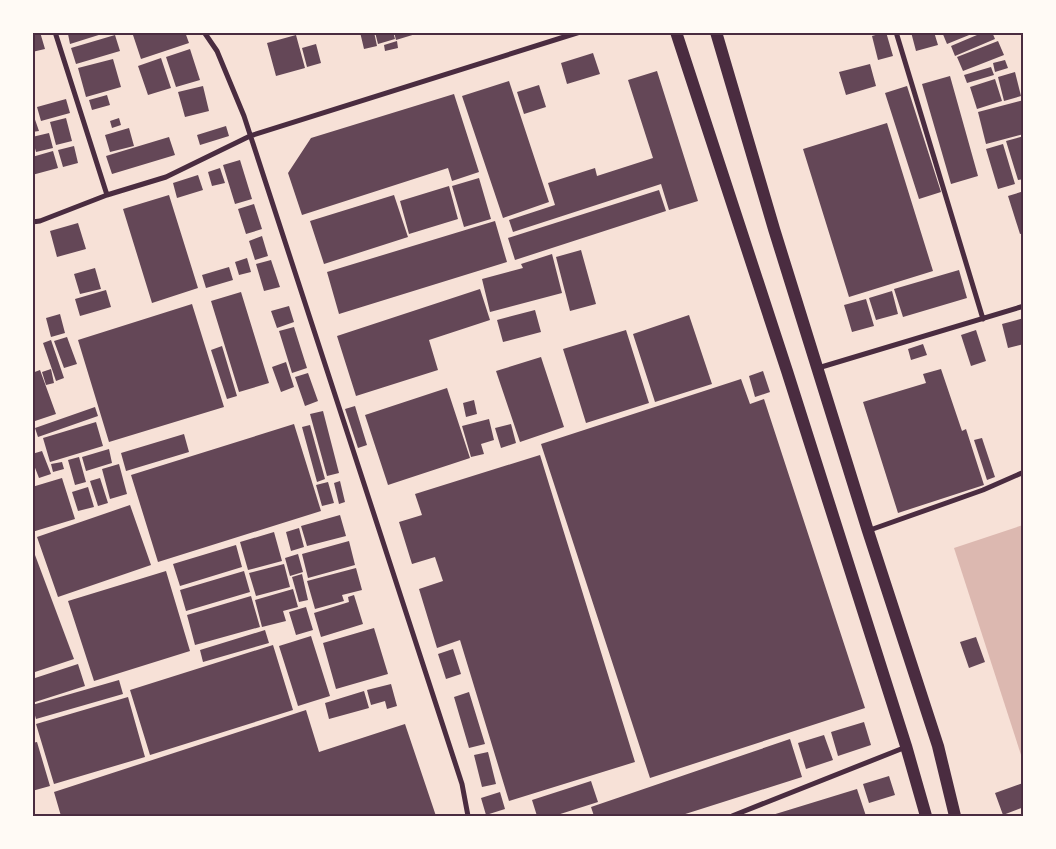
<svg xmlns="http://www.w3.org/2000/svg" width="1056" height="849" viewBox="0 0 1056 849" font-family="'IBM Plex Serif',serif">
	<style>
		.water { fill: #dcb8b0 }
		.building { fill: #644757 }
		.lines { fill: none; stroke-linecap: round; stroke-linejoin: round }
		.minor { stroke: #4a2c40; stroke-width: 5 }
		.primary { stroke: #4a2c40; stroke-width: 12 }
		.neatline { fill: none; stroke: #4a2c40; stroke-width: 2 }
	</style>
	<rect width="100%" height="100%" fill="#f7e1d7"/>
	<path class="water" d="M1023,525H1024L1023,761L954,548Z"/>
	<path class="building" d="M32,32H40L45,49L32,52Z
		M72,32H105V33L70,44L68,34Z
		M132,32H185L189,43L141,59Z
		M360,32H374L377,46L364,49Z
		M375,32H393L395,39L378,44Z
		M394,32H419V33L396,40Z
		M886,32L893,56L878,60L872,36Z
		M911,32H934L938,45L916,51Z
		M942,32H974V33L947,44Z
		M984,32H992L995,39L955,56L951,46Z
		M115,35L120,51L76,64L71,48Z
		M296,35L305,68L276,76L267,43Z
		M397,41L398,48L385,51L384,45Z
		M998,41L1004,55L963,71L957,57Z
		M316,44L321,63L307,67L302,48Z
		M190,49L200,80L176,87L166,57Z
		M593,53L600,74L567,84L561,63Z
		M161,58L171,88L148,95L138,66Z
		M113,59L121,87L86,97L78,68Z
		M1005,60L1008,68L995,72L993,63Z
		M870,64L876,86L846,95L839,72Z
		M991,67L994,75L967,83L964,75Z
		M657,71L698,201L669,210L661,184L513,232L509,220L555,205L548,183L595,168L597,176L653,158L628,80Z
		M1015,72L1021,96L1004,101L998,77Z
		M950,76L978,176L951,184L922,84Z
		M995,79L1002,101L977,109L970,87Z
		M509,81L549,202L503,218L462,96Z
		M539,85L546,107L524,114L517,92Z
		M203,86L209,111L185,117L178,92Z
		M907,86L941,192L919,199L885,93Z
		M454,94L479,172L452,181L448,168L302,215L288,173L311,138Z
		M107,95L110,105L92,110L89,100Z
		M66,99L70,113L41,121L37,107Z
		M1024,100V134L986,144L978,112Z
		M32,111L39,131L32,132Z
		M66,118L72,141L56,145L50,122Z
		M119,118L121,125L112,128L110,121Z
		M887,123L933,271L849,297L803,149Z
		M226,126L229,136L200,145L197,135Z
		M129,128L134,146L110,152L105,135Z
		M49,133L53,148L36,152L32,137Z
		M1024,136V179L1018,180L1006,141Z
		M169,137L175,155L112,174L106,156Z
		M1003,144L1015,184L998,189L986,149Z
		M74,146L78,163L63,167L58,150Z
		M53,151L58,168L32,175V157Z
		M240,160L252,199L235,204L223,165Z
		M220,168L225,183L212,186L208,172Z
		M198,175L203,190L177,198L173,183Z
		M479,178L491,219L464,227L452,186Z
		M449,186L458,219L409,234L400,201Z
		M659,190L666,211L515,260L508,238Z
		M1024,191V233L1020,234L1008,196Z
		M169,195L198,288L152,303L123,209Z
		M394,195L408,237L324,264L310,221Z
		M254,204L262,229L246,234L238,209Z
		M495,221L507,262L339,314L327,272Z
		M78,223L86,249L57,257L50,231Z
		M262,236L268,256L255,260L249,241Z
		M581,250L596,304L570,311L556,257Z
		M552,254L562,293L490,312L482,279L523,268L521,264Z
		M247,258L251,272L239,275L235,262Z
		M271,260L280,287L264,291L256,264Z
		M229,267L233,280L206,288L202,275Z
		M95,268L101,289L80,294L74,274Z
		M959,270L967,298L903,317L894,289Z
		M480,289L490,320L429,340L438,370L356,396L337,336Z
		M106,290L111,307L80,316L75,299Z
		M892,291L898,314L876,320L869,298Z
		M241,292L269,383L239,392L211,301Z
		M866,299L874,326L852,332L844,305Z
		M192,304L224,407L109,442L78,340Z
		M289,306L294,322L277,328L271,311Z
		M535,310L541,332L503,342L497,320Z
		M60,314L65,333L51,337L46,318Z
		M689,315L712,384L655,402L633,334Z
		M1024,318V344L1008,348L1002,324Z
		M294,327L307,368L292,373L279,331Z
		M626,330L649,403L586,423L563,349Z
		M976,330L986,361L971,366L961,335Z
		M67,337L77,364L64,368L54,341Z
		M51,340L64,378L56,381L43,343Z
		M923,344L927,355L911,360L908,349Z
		M222,346L237,396L227,399L211,350Z
		M541,357L564,427L520,442L496,371Z
		M286,362L294,387L281,392L272,367Z
		M51,369L54,383L46,385L42,372Z
		M941,369L962,431L966,429L984,485L898,513L863,402L926,383L923,374Z
		M40,370L56,414L32,422V373Z
		M763,371L770,392L755,397L749,376Z
		M308,373L318,401L305,406L295,377Z
		M741,379L750,404L764,399L865,708L650,778L541,444Z
		M447,388L470,458L388,485L365,415Z
		M474,400L477,414L466,417L463,403Z
		M355,406L367,445L358,448L345,409Z
		M95,407L98,416L38,437L35,428Z
		M323,411L339,473L327,476L310,414Z
		M489,419L494,440L481,444L484,454L471,457L462,426Z
		M96,422L103,446L50,462L43,438Z
		M294,424L321,511L158,562L131,475Z
		M511,424L516,443L501,448L495,428Z
		M310,425L325,479L317,482L302,427Z
		M184,434L189,452L126,471L121,453Z
		M982,438L995,477L987,480L974,440Z
		M109,449L112,463L86,471L82,457Z
		M42,451L51,474L39,478L32,460V454Z
		M540,455L635,762L509,801L460,640L437,648L419,589L443,581L435,557L412,564L399,522L422,515L415,494Z
		M79,457L86,482L75,485L68,460Z
		M62,462L64,469L53,472L51,464Z
		M119,464L127,494L110,499L102,469Z
		M62,478L75,519L32,532V487Z
		M100,478L108,503L98,506L90,481Z
		M340,481L345,502L339,504L334,483Z
		M328,482L334,503L322,506L316,485Z
		M88,487L94,507L78,511L72,492Z
		M130,505L151,565L58,597L37,537Z
		M340,515L346,536L307,546L301,526Z
		M299,528L304,547L291,551L286,532Z
		M274,532L282,561L248,570L240,542Z
		M349,541L355,565L308,578L302,554Z
		M236,545L242,567L180,586L173,564Z
		M32,547L74,659L32,673Z
		M298,554L303,572L290,576L285,558Z
		M284,564L290,587L256,596L249,573Z
		M356,568L362,590L342,595L344,601L315,609L307,581Z
		M166,571L190,651L94,681L68,601Z
		M244,571L250,592L186,611L180,590Z
		M302,574L308,600L299,602L292,577Z
		M293,589L298,607L283,611L286,621L262,627L255,600Z
		M354,595L363,624L321,637L314,613L349,602L348,597Z
		M251,596L260,627L195,645L187,615Z
		M306,607L313,630L296,635L289,612Z
		M374,628L388,674L336,689L323,643Z
		M265,630L269,643L203,662L200,650Z
		M311,636L330,696L298,706L279,646Z
		M976,637L985,662L969,668L960,642Z
		M273,645L293,710L150,755L130,690Z
		M453,649L461,674L446,679L438,654Z
		M78,664L85,686L32,703V679Z
		M119,680L123,694L36,719L32,705Z
		M391,684L397,706L387,709L385,701L371,705L367,690Z
		M364,691L369,708L329,719L325,703Z
		M469,692L485,744L469,748L454,697Z
		M128,697L145,757L54,784L36,724Z
		M306,710L319,752L405,724L436,816H61L54,792Z
		M864,722L871,745L838,756L831,732Z
		M824,735L833,760L806,769L798,743Z
		M790,739L802,777L679,816H594L591,807Z
		M37,742L50,786L32,791V743Z
		M488,752L496,784L482,787L474,755Z
		M889,776L895,795L869,803L863,784Z
		M591,781L598,802L554,816H537L532,800Z
		M1023,783L1024,807L1003,815L995,793Z
		M857,789L866,816H769Z
		M500,792L505,809L486,815L481,798Z"/>
	<g class="lines">
		<path class="minor" d="M55,32L107,195
			M204,32L217,51L244,116L462,784L468,816
			M896,32L983,319
			M32,222L40,221L107,195L166,177L250,136L580,32
			M818,368L1024,306
			M870,530L983,490L1024,472
			M732,816L906,747"/>
		<path class="primary" d="M676,32L787,371L906,746L926,816
			M716,32L774,229L868,531L938,746L955,816"/>
	</g>
	<rect width="1056" height="849" fill="none" stroke="#fffaf5" stroke-width="68"/>
	<rect x="34" y="34" width="988" height="781" class="neatline"/>
</svg>
